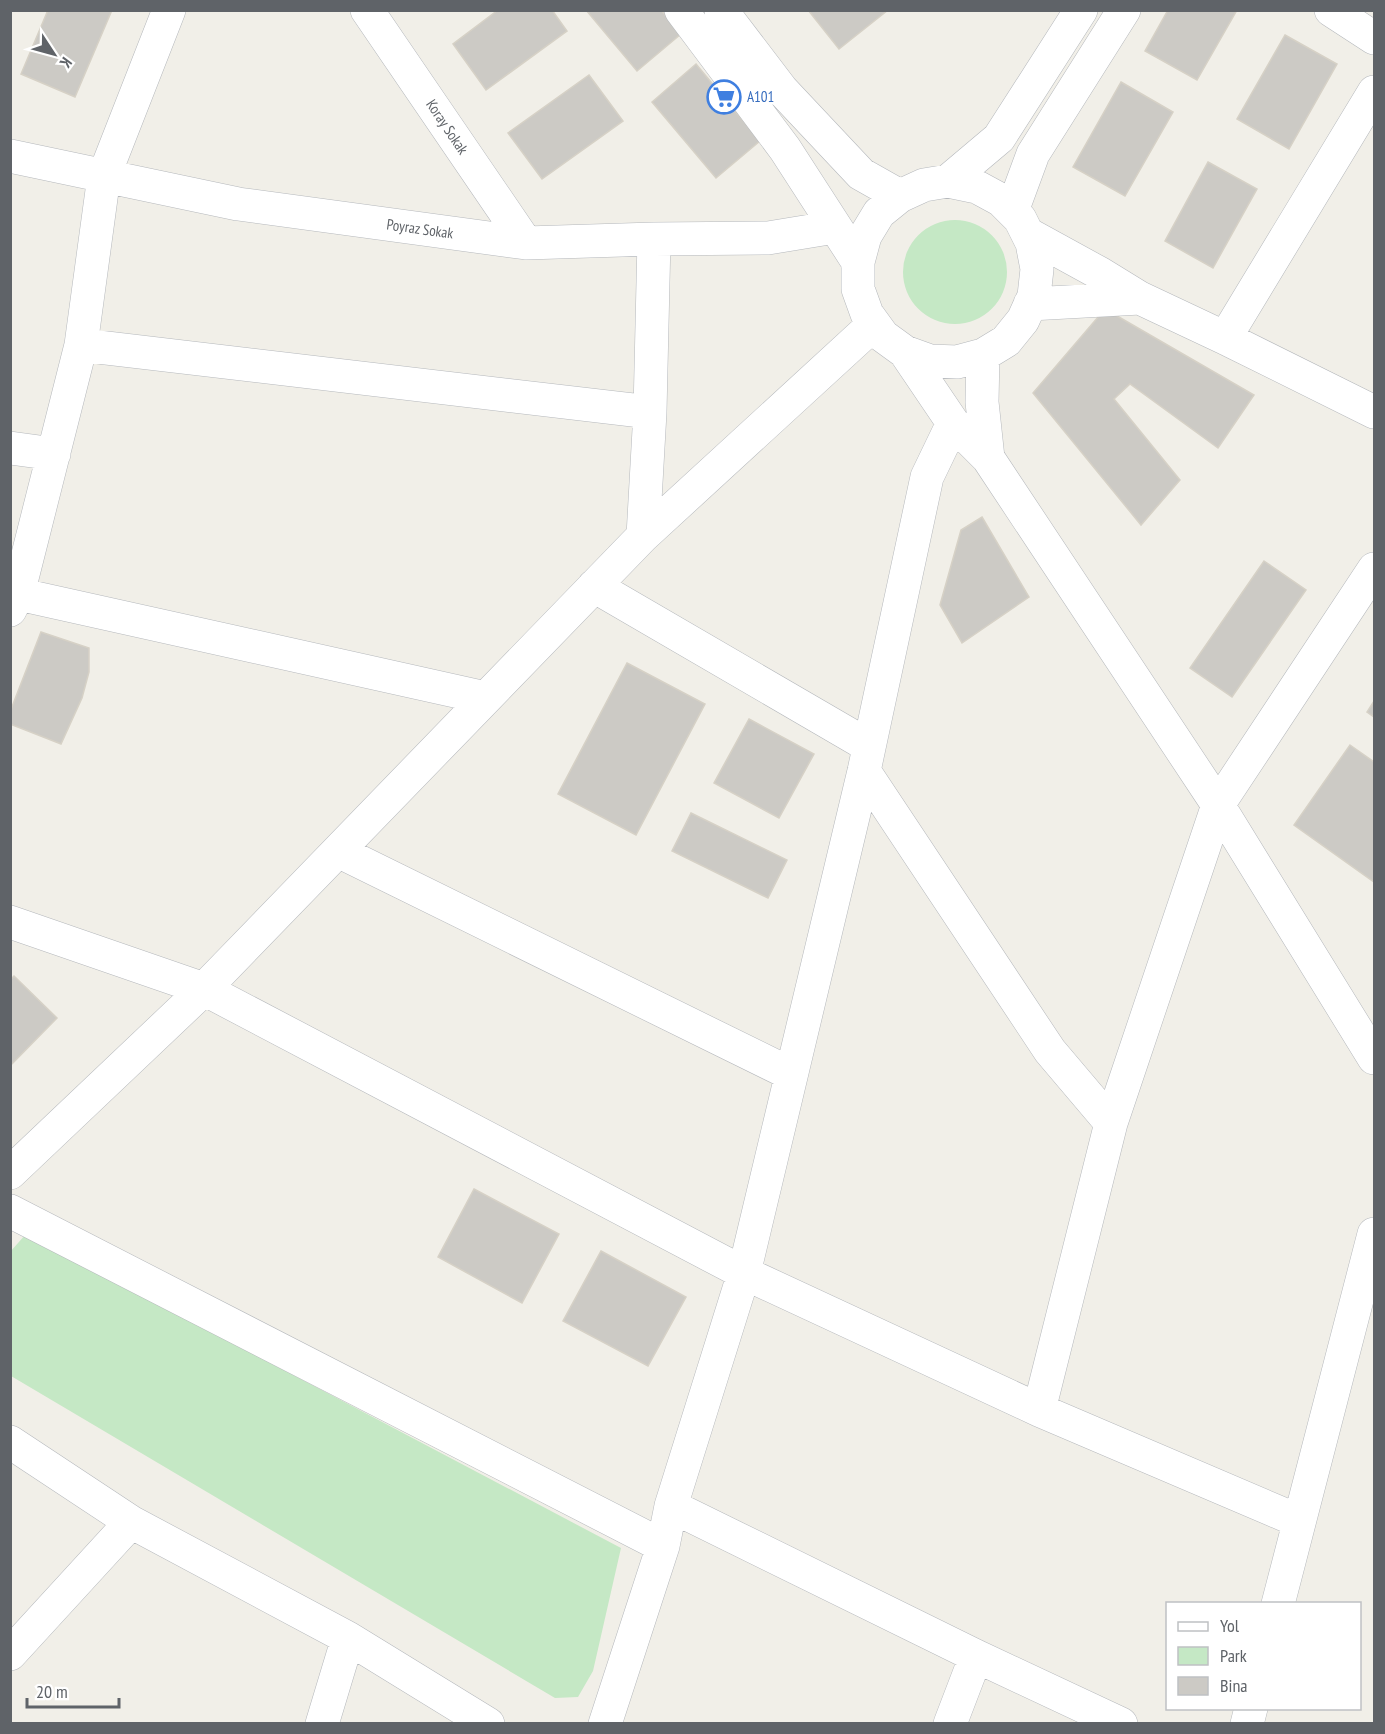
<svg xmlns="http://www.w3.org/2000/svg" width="1385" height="1734" viewBox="0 0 1385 1734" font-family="'PT Sans Narrow',sans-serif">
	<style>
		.green { fill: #c5e8c5 }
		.building { fill: #cccac5; stroke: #d6d1c6; stroke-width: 1.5 }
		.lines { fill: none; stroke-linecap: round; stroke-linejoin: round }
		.minor-casing { stroke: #b5b8bc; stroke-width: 34 }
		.minor { stroke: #fff; stroke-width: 33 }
		.labels { text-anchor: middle; stroke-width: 5; stroke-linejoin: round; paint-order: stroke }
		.shop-label { font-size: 15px; fill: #366cbe; stroke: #fff; text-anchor: start }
		.street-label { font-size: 15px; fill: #5f6368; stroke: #fff }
	</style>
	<rect width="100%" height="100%" fill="#f1efe8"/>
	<path class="green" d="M903 272a52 52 0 1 1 104 0a52 52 0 1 1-104 0Z
		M26,1234L621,1548L593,1671L578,1697L555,1698L11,1376L10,1252Z"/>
	<path class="building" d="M48,10H112L75,97L21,74Z
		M498,10H552L567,31L486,90L453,44Z
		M586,10H661L681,34L637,71Z
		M808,10H888L839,49Z
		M1168,10H1237L1197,80L1145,51Z
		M1285,35L1337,64L1289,149L1237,119Z
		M696,64L760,141L716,178L652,102Z
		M589,75L623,121L542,179L508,133Z
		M1121,82L1173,112L1125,196L1073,167Z
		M1208,162L1257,189L1213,268L1165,241Z
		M1105,309L1254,395L1218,448L1130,384L1114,399L1180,480L1141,525L1033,393Z
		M982,517L1029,597L962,643L940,605L961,530Z
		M1264,561L1306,590L1232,697L1190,668Z
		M41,632L89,648V672L82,698L61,744L10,724V712Z
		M627,663L705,704L636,835L558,794Z
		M1374,701V717L1367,712Z
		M749,719L814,754L779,818L714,783Z
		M1350,745L1374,762V882L1294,825Z
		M691,813L787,860L768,898L672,851Z
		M14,976L57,1018L10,1066V980Z
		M474,1189L559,1234L522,1303L438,1257Z
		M601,1251L686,1297L648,1366L563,1321Z"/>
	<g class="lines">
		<defs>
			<path id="minor" d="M367,10L526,243
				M681,10L785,149L858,262V289L867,314L883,336L905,352L930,361L957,362L983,355L1006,341L1023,320L1034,296L1037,269L1032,243L1020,219L1001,200L977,187L948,181L924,185L900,196L879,213L865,236L858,262
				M721,10L782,90L861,174L900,196
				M1331,10L1374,38
				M10,156L238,204L526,243L654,239L768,238L835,227
				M948,181L999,138L1081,10
				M1012,211L1033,154L1124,10
				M1028,234L1101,274L1140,298L1225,338L1374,412
				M1030,304L1140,298
				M1225,338L1374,92
				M81,345L650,412
				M905,352L953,423L988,458L1218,805L1374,1058
				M983,355L982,402L988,458
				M10,448L54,454
				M643,536L650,412L654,239
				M594,586L869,746
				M18,594L486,698
				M10,610L18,594L81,345L104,176L169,10
				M864,771L1050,1051L1111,1123
				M338,851L791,1074
				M10,922L204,989L744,1273L1039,1410L1299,1521
				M10,1173L204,989L643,536L874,324
				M10,1211L663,1546
				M1039,1410L1111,1123L1218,805L1374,569
				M10,1442L131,1522L10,1654
				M671,1506L976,1656L1121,1724
				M131,1522L348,1638L488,1724
				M1278,1604L1374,1234
				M322,1724L348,1638
				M605,1724L663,1546L671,1506L744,1273L864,771L927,477L953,423
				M950,1724L976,1656
				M1247,1724L1251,1708"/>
		</defs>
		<use href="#minor" class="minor-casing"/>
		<use href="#minor" class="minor"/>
	</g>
	<defs>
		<symbol id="supermarket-ring" viewBox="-11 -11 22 22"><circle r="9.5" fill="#fff" stroke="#3f7fe0" stroke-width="1.5"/><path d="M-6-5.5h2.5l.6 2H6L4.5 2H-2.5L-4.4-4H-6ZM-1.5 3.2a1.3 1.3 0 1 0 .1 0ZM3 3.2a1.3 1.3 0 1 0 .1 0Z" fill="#3f7fe0"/></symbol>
	</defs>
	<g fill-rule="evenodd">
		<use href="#supermarket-ring" x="705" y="78" width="38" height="38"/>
	</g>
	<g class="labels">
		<g class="shop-label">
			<text x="747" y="102">A101</text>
		</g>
		<g class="street-label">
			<text transform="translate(447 127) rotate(56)" y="5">Koray Sokak</text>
			<text transform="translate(420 229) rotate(8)" y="5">Poyraz Sokak</text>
		</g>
	</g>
	<rect width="1385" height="1734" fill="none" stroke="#5f6368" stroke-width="24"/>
	<rect x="1166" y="1602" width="195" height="108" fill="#ffffff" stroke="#bfc1c3" stroke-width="1.5"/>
	<rect x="1178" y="1622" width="30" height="9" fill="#ffffff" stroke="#bfc1c3" stroke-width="1.5"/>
	<text x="1220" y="1632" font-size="18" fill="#5f6368">Yol</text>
	<rect x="1178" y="1647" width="30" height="18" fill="#c5e8c5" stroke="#bfc1c3" stroke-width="1.5"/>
	<text x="1220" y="1662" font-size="18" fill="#5f6368">Park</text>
	<rect x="1178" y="1677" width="30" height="18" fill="#cccac5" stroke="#bfc1c3" stroke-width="1.5"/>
	<text x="1220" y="1692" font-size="18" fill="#5f6368">Bina</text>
	<g transform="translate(54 54) rotate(126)" stroke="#ffffff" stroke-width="4.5" paint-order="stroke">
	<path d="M0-4.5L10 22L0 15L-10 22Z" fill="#5f6368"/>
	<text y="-9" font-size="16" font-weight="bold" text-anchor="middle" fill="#5f6368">K</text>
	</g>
	<path d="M27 1698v9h92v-9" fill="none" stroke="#5f6368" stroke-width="3"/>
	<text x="36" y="1698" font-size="18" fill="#5f6368" stroke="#ffffff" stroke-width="4.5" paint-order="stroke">20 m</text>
</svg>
